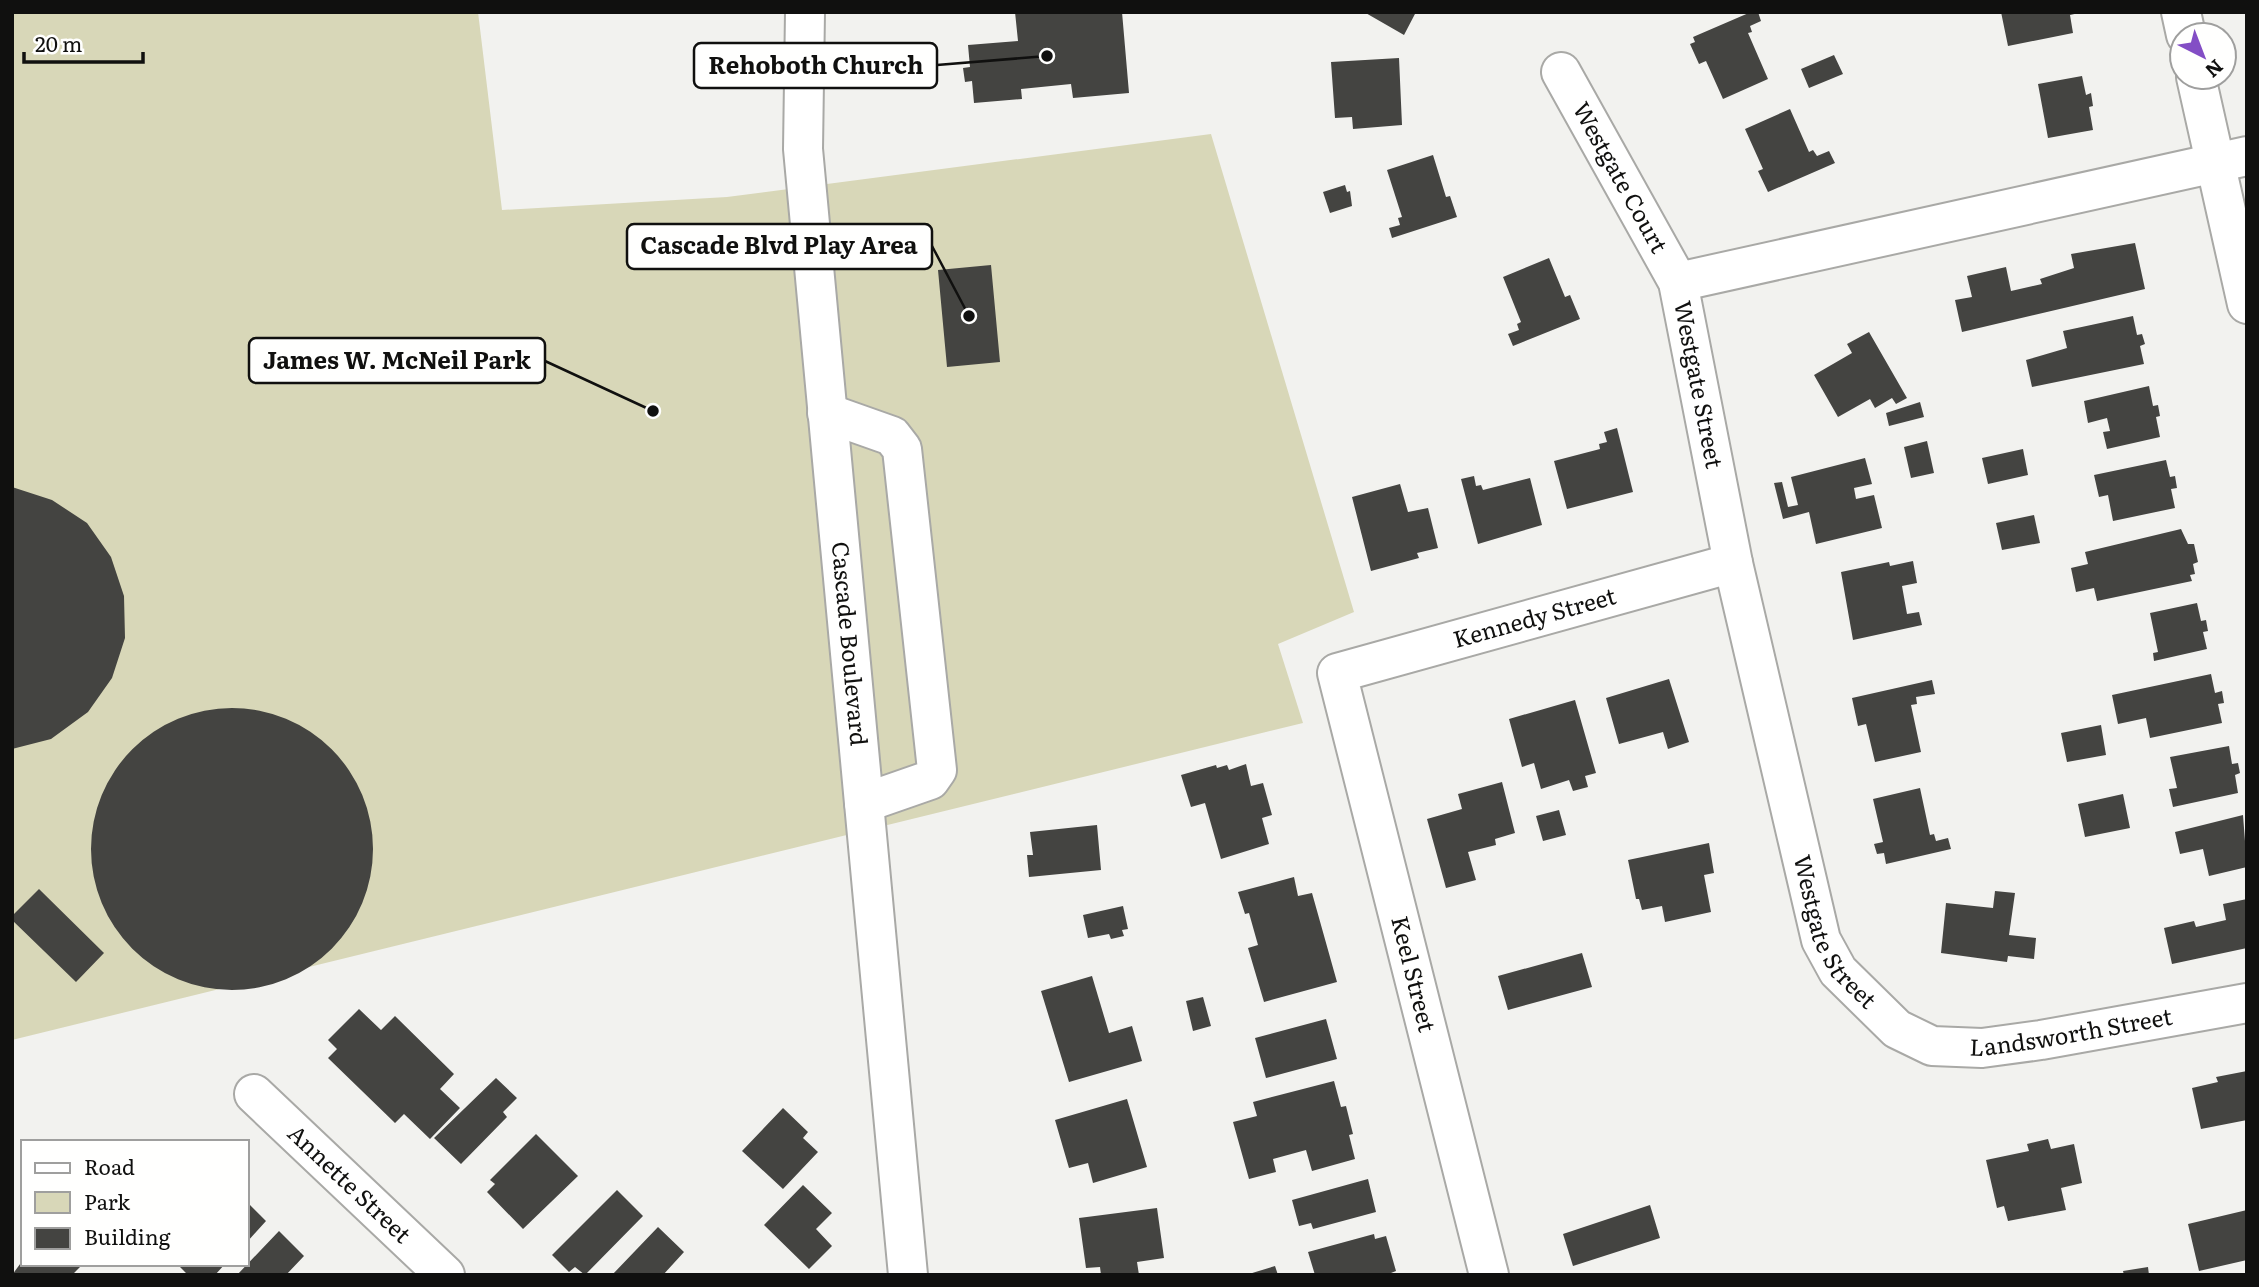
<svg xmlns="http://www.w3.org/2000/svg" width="2259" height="1287" viewBox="0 0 2259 1287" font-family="Literata,serif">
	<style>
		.green { fill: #d8d7b8 }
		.building { fill: #444441 }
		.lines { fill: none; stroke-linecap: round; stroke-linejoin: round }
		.minor-casing { stroke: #a9a9a6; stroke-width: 42 }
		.minor { stroke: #fff; stroke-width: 38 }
		.labels { text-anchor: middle; stroke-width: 7; stroke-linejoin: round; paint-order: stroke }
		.street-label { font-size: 23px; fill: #10100f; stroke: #fffffe }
		.leader { fill: none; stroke: #10100f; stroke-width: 2.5 }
		.callout-dot { fill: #10100f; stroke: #fffffe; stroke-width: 2.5 }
		.callout { fill: #fffffe; stroke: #10100f; stroke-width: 2.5 }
		.callout-label { font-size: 24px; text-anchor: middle; font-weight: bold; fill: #10100f }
	</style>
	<rect width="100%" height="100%" fill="#f2f2ef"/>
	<path class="green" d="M12,12H478L502,210L727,197L1211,134L1354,612L1278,644L1303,723L12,1040Z"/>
	<path class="building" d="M1015,12H1122L1129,93L1073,98L1071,84L1021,89L1022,99L974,103L972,81L965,82L963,68L970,67L968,45L1018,41Z
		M1364,12H1416L1404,35Z
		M1751,12H1758L1761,21L1750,26L1752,32L1748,33L1768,79L1723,99L1706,61L1699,64L1690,44L1695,42L1693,37Z
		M2001,12H2079V13L2070,15L2073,33L2008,46Z
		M1834,55L1843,74L1809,88L1801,69Z
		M1399,58L1402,125L1353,129L1352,117L1335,118L1331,62Z
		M2082,76L2086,95L2091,93L2093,106L2089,107L2093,130L2048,138L2038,84Z
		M1790,109L1809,152L1813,150L1817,156L1829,151L1835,163L1768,192L1758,171L1763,169L1745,129Z
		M1433,155L1446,197L1450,196L1457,217L1392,238L1389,228L1400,225L1398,218L1402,217L1387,170Z
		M1345,185L1347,192L1350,191L1352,206L1330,213L1323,192Z
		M2135,243L2145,289L1962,332L1955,300L1972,297L1967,276L2006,267L2011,291L2042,284L2040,279L2074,268L2071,254Z
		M1549,258L1565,297L1570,295L1580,319L1513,346L1508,334L1519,330L1517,324L1521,322L1503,277Z
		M991,265L1000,362L947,367L938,270Z
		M2133,316L2137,335L2142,334L2145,344L2140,346L2144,364L2032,387L2026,360L2067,348L2063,331Z
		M1869,332L1907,398L1896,404L1892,398L1875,408L1870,399L1838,417L1814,375L1852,353L1847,344Z
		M2149,386L2153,406L2158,405L2160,416L2156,417L2160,437L2107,449L2103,432L2110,431L2107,418L2088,423L2084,401Z
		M1920,402L1924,417L1889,426L1886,413Z
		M1617,428L1633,492L1567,509L1554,461L1600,449L1599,444L1607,442L1604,432Z
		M1927,441L1934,473L1911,478L1904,447Z
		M2023,449L2028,475L1988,484L1982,458Z
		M1865,458L1872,484L1854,488L1856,499L1874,495L1882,528L1816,544L1809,512L1783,519L1774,483L1782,482L1788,507L1798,505L1791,477Z
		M2166,460L2170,477L2175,476L2177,488L2171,489L2175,508L2113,521L2108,495L2099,497L2094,475Z
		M1474,476L1476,486L1481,485L1483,490L1530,478L1542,525L1478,544L1461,479Z
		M1400,484L1408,512L1428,508L1438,548L1417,553L1419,558L1371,571L1352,497Z
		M12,487L52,500L87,523L111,557L124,596L125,638L112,678L88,712L51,739L12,749Z
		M2034,515L2040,543L2002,550L1996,523Z
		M2181,529L2188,544H2194L2198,562L2193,564L2195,574L2190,575L2192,581L2097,601L2094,588L2076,592L2071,568L2088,564L2085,552Z
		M1913,561L1917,583L1902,586L1907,614L1919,612L1922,625L1853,640L1841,572L1889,562L1890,566Z
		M2197,603L2201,621L2206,620L2208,631L2203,632L2207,649L2154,661L2153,653L2158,652L2150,613Z
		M2211,674L2215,693L2222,691L2224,703L2218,704L2222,723L2150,738L2146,718L2118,724L2112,695Z
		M1669,679L1689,742L1668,749L1663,732L1619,744L1606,698Z
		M1932,680L1935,694L1916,697L1917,704L1911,705L1921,752L1875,762L1866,724L1858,726L1852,698Z
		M1575,700L1596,773L1585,776L1588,787L1573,791L1569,780L1541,789L1534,763L1522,767L1509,719Z
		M91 849a141 141 0 1 1 282 0a141 141 0 1 1-282 0Z
		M2101,725L2106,755L2067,762L2061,733Z
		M2229,746L2232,764L2238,763L2240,773L2235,775L2238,793L2173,807L2169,789L2177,788L2170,757Z
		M1246,764L1251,786L1263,783L1272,815L1262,818L1269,844L1221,859L1205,803L1191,807L1181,775L1216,765L1217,768L1227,765L1229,770Z
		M1502,782L1515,833L1495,839L1496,845L1468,852L1476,880L1446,888L1427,819L1462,809L1458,794Z
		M1920,788L1930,835L1934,834L1936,841L1948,838L1951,849L1886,864L1884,853L1877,854L1874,844L1883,842L1873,799Z
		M2123,794L2130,828L2085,837L2078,804Z
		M1559,810L1566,835L1543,841L1536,816Z
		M2243,815L2247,867L2209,876L2203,849L2180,854L2175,832Z
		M1097,825L1101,870L1029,877L1027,855H1033L1030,832Z
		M1709,843L1714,873L1704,875L1711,912L1665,922L1662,906L1642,910L1639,899H1636L1628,860Z
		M1294,877L1298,896L1312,893L1337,982L1264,1002L1248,948L1258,945L1249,913L1245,914L1238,892Z
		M39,889L104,953L76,982L12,920V916Z
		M1995,891L2015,893L2009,935L2036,938L2034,959L2008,956L2007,962L1941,953L1946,903L1993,908Z
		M2247,899V948L2172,964L2164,928L2194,921L2196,927L2226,920L2223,904Z
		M1123,906L1128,929L1122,930L1124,936L1111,939L1109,934L1088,938L1083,915Z
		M1582,953L1592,987L1508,1010L1498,976Z
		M1092,976L1109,1033L1132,1026L1142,1061L1069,1082L1041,991Z
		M1203,997L1211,1026L1193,1031L1186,1001Z
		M359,1009L381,1030L395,1016L454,1074L440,1089L460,1108L430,1139L404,1114L395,1123L328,1058L337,1049L328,1040Z
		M1326,1019L1337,1059L1266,1078L1255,1038Z
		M2247,1071V1120L2201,1129L2192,1088L2218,1082L2216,1077Z
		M496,1078L517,1098L503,1112L507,1117L461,1164L434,1138Z
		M1334,1081L1341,1107L1346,1106L1353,1134L1349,1135L1355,1159L1312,1171L1306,1150L1273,1159L1276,1172L1249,1179L1233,1122L1257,1116L1253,1102Z
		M1127,1099L1147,1167L1093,1183L1088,1163L1069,1168L1055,1120Z
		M783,1108L808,1132L803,1138L818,1152L783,1189L742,1151Z
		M536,1134L578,1176L523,1229L487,1192L495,1184L490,1180Z
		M2048,1139L2051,1149L2074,1144L2082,1183L2061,1188L2066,1210L2008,1221L2004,1206L1997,1208L1986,1160L2029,1151L2027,1144Z
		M1368,1179L1376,1212L1313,1229L1311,1223L1299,1226L1292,1200Z
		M803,1185L832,1213L816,1229L832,1246L809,1269L764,1225Z
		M617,1190L643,1216L585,1275L575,1267L569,1272L552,1255Z
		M250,1205L266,1221L247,1242V1208Z
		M1650,1205L1660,1238L1573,1266L1563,1234Z
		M1157,1208L1164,1258L1137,1262L1139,1275H1101L1100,1267L1086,1268L1079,1218Z
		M2247,1210V1260L2199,1271L2188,1224Z
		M658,1227L684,1252L663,1275H612Z
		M279,1231L304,1256L286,1275H237Z
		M1374,1234L1375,1239L1386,1236L1396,1271L1386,1275H1315L1308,1252Z
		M23,1260V1264H83L72,1275H12Z
		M177,1264H225L215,1275H188Z
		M1275,1266L1278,1275H1249V1274Z
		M2148,1267L2149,1275H2124L2123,1271Z"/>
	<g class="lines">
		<defs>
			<g id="minor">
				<path id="s1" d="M805,12L803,149L908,1275"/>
				<path d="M2181,12L2186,35"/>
				<path id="s2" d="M1561,72L1678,282L1733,563L1821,940L1838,971L1897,1029L1932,1046L1982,1048L2041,1040L2247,1003"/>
				<path d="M2196,77L2247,304"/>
				<path d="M1678,282L2247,156"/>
				<path d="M827,413L892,436L902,449L937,770L930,780L864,803"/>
				<path id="s3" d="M254,1094L445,1275"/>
				<path id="s4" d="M1489,1275L1337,673L1733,563"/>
			</g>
		</defs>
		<use href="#minor" class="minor-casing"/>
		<use href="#minor" class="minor"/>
	</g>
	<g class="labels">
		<g class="street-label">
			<text dy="8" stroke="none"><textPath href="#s2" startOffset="121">Westgate Court</textPath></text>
			<text dy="8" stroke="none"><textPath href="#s2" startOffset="345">Westgate Street</textPath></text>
			<text dy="8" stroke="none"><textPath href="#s4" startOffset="826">Kennedy Street</textPath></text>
			<text dy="8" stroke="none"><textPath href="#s1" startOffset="634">Cascade Boulevard</textPath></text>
			<text dy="8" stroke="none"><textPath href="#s2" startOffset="912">Westgate Street</textPath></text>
			<text transform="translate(1413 974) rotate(76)" y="8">Keel Street</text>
			<text dy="8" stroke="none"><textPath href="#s2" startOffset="1211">Landsworth Street</textPath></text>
			<text dy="8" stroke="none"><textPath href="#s3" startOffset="131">Annette Street</textPath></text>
		</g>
	</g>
	<path class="leader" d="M1047 56L937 65M969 316L932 246M653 411L545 361"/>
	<g class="callout-dot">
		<circle cx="1047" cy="56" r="7"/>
		<circle cx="969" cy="316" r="7"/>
		<circle cx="653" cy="411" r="7"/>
	</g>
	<g class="callout">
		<rect x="694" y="43" width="243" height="45" rx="7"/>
		<rect x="627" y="224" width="305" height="45" rx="7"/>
		<rect x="249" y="338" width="296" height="45" rx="7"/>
	</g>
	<g class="callout-label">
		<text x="816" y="74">Rehoboth Church</text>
		<text x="779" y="254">Cascade Blvd Play Area</text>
		<text x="397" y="369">James W. McNeil Park</text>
	</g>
	<rect width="2259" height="1287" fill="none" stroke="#10100f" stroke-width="28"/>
	<rect x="21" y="1140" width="228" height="126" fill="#fffffe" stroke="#9f9f9e" stroke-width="2"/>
	<rect x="35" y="1163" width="35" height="10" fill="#ffffff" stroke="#9f9f9e" stroke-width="2"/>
	<text x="84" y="1175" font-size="21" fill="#10100f">Road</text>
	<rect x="35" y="1192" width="35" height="21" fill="#d8d7b8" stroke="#9f9f9e" stroke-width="2"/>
	<text x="84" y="1210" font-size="21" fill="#10100f">Park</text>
	<rect x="35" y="1228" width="35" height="21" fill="#444441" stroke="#9f9f9e" stroke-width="2"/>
	<text x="84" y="1245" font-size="21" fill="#10100f">Building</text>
	<g transform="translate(2203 56) rotate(138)"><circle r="33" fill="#fffffe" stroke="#9f9f9e" stroke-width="2"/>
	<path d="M0-5L12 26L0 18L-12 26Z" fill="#834ec5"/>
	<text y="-10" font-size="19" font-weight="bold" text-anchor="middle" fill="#10100f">N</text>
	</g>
	<path d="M24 52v10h119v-10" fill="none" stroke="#10100f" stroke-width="3.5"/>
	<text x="35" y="52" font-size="21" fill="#10100f" stroke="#fffffe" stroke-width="5" paint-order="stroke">20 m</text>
</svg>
